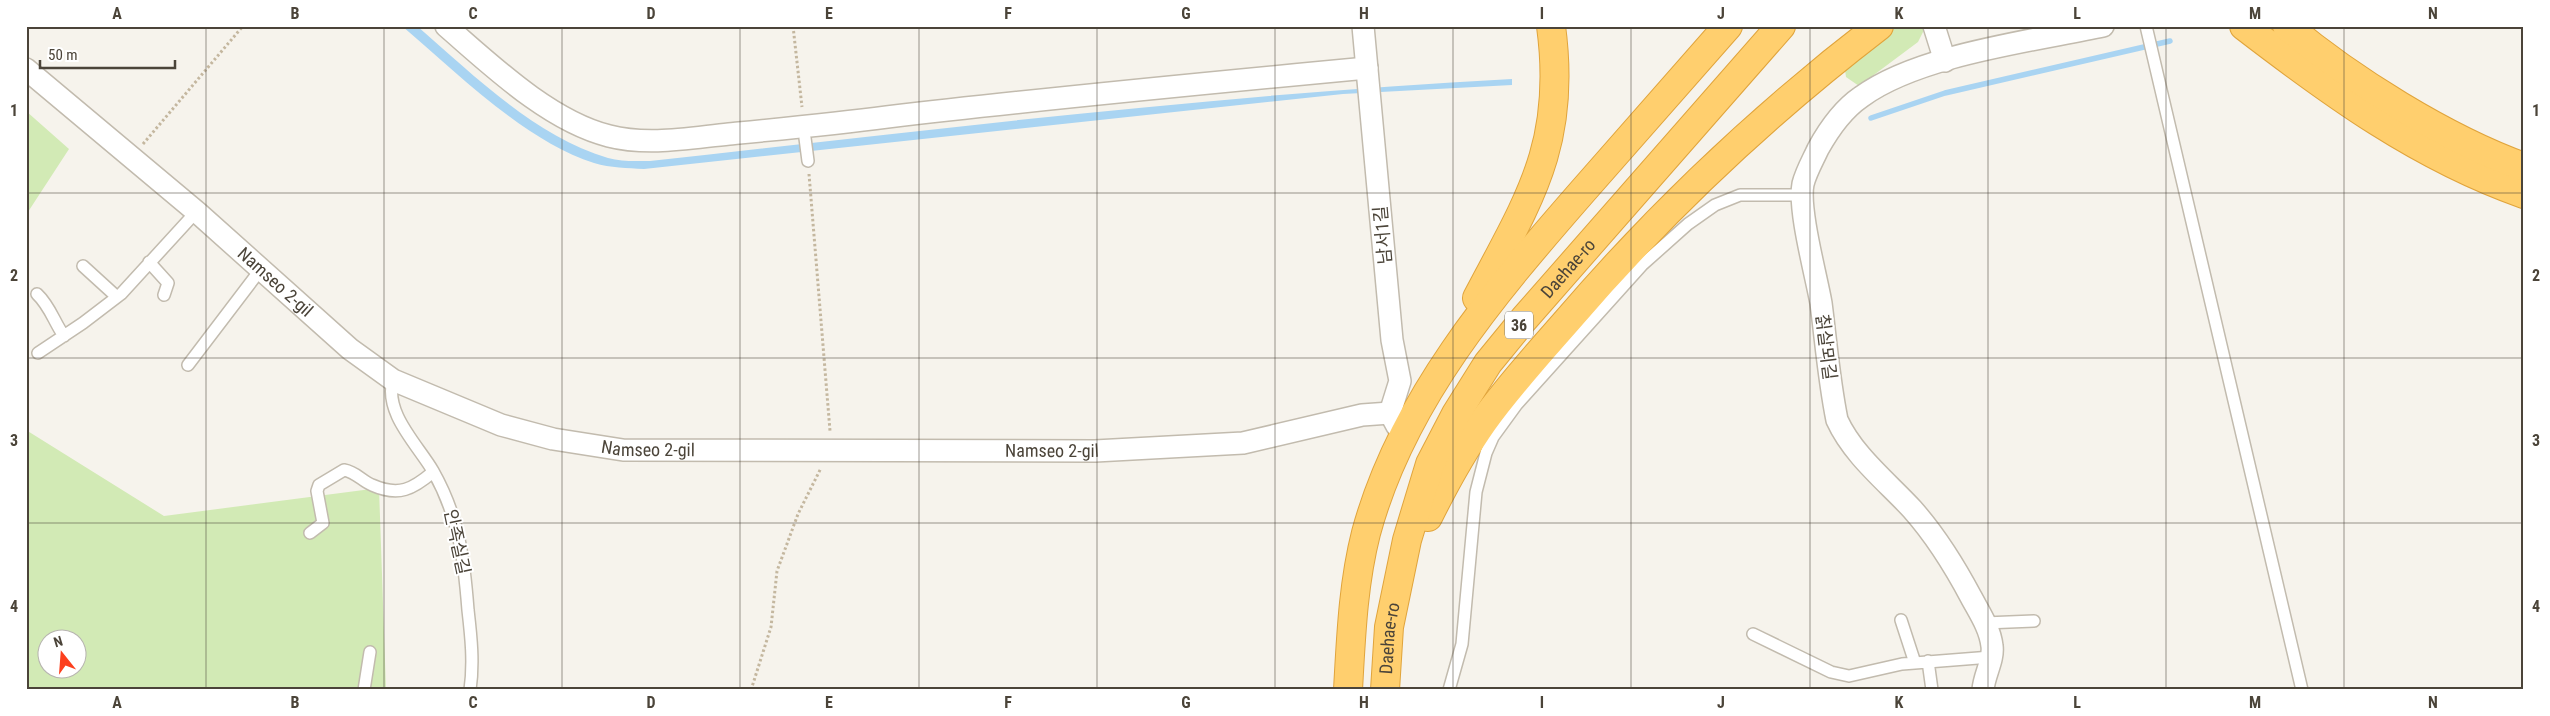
<svg xmlns="http://www.w3.org/2000/svg" width="2550" height="716" viewBox="0 0 2550 716" font-family="'Roboto Condensed','Noto Sans KR',sans-serif">
	<style>
		.green { fill: #d2eab5; fill-rule: evenodd }
		.water { fill: #a9d4f2 }
		.lines { fill: none; stroke-linecap: round; stroke-linejoin: round }
		.stream { stroke: #a9d4f2; stroke-width: 5.5 }
		.lane-casing { stroke: #c2bbae; stroke-width: 14 }
		.street-casing { stroke: #c2bbae; stroke-width: 24 }
		.highway-casing { stroke: #e0a43c; stroke-width: 30 }
		.path { stroke: #c4b79f; stroke-width: 3; stroke-dasharray: 2.5 2.5; stroke-linecap: butt }
		.lane { stroke: #fff; stroke-width: 11 }
		.street { stroke: #fff; stroke-width: 21 }
		.highway { stroke: #ffcf6e; stroke-width: 28 }
		.grid { fill: none; stroke: #4b4439; stroke-width: 1; stroke-opacity: 0.55 }
		.labels { text-anchor: middle; stroke-width: 4; stroke-linejoin: round; paint-order: stroke }
		.shield { fill: #fff; stroke: #817c74; stroke-width: 1 }
		.shield-label { font-size: 16px; font-weight: bold; fill: #4b4439 }
		.street-label { font-size: 18px; fill: #4b4439; stroke: #fff }
		.neatline { fill: none; stroke: #4b4439; stroke-width: 2 }
		.grid-label { font-size: 16px; text-anchor: middle; font-weight: bold; fill: #4b4439 }
	</style>
	<rect width="100%" height="100%" fill="#f6f3ec"/>
	<path class="green" d="M1897,26H1926L1918,42L1859,86L1846,77L1845,70Z
		M26,111L69,149L26,215Z
		M26,430L164,516L379,488L386,690H26ZM48,638H78V668H48Z"/>
	<path class="water" d="M402,26H417C474,75 534,136 608,158C622,162 636,161 650,161C937,129 1224,94 1512,79V85L1343,94L644,169C627,168 611,168 594,163C526,142 456,72 402,26Z"/>
	<g class="lines">
		<path class="stream" d="M1871,118L1945,93L2170,41"/>
		<defs>
			<path id="lane" d="M2146,26L2302,690
				M805,138L808,161
				M149,262L168,283L164,295
				M83,266L117,297
				M37,294C50,306 54,322 64,336
				M38,353L83,323L121,294L196,212
				M188,365L261,269
				M393,380C384,413 417,444 433,471C459,517 464,558 468,610C471,636 474,663 470,690
				M310,533L323,523L317,491L319,485L344,470C356,472 362,481 372,485C399,497 413,489 433,472
				M1901,620L1915,663
				M1985,623L2034,621
				M1753,634L1831,672L1849,676L1902,664L1991,657
				M1928,661L1932,690
				M364,690L370,652
				M1449,690L1462,644L1476,492L1486,453L1493,437L1517,404L1642,265L1688,224L1715,205L1740,195H1803"/>
			<g id="street">
				<path d="M446,26C491,65 549,121 609,136C648,146 689,138 729,134C781,129 834,124 887,117C1047,98 1207,83 1367,68"/>
				<path d="M1363,26L1392,340L1400,381L1390,413L1397,426"/>
				<path d="M1934,26L1945,61"/>
				<path id="s1" d="M26,69L198,213L350,349L393,380L501,425L553,439L623,450L1095,451L1243,443L1362,415L1390,413"/>
				<path d="M1983,690C1984,675 1994,660 1992,646C1990,628 1979,612 1971,597C1954,565 1936,536 1912,509C1886,481 1853,455 1837,420C1829,381 1826,342 1821,303C1816,275 1798,209 1803,184C1806,172 1813,160 1818,149C1829,129 1842,110 1861,97C1918,55 2032,41 2103,26"/>
			</g>
			<g id="highway">
				<path d="M2244,26C2331,93 2419,157 2524,194"/>
				<path d="M2287,26C2350,79 2446,139 2524,167"/>
				<path d="M1477,298C1529,199 1567,144 1551,26"/>
				<path d="M1428,517C1444,485 1462,452 1483,422C1508,387 1538,354 1567,321C1662,210 1763,115 1879,26"/>
				<path d="M1348,690C1351,637 1353,584 1366,533C1402,400 1493,294 1582,192C1630,137 1679,82 1728,26"/>
				<path id="s2" d="M1385,690L1389,627L1407,540L1430,464L1456,414L1488,363L1524,319L1781,26"/>
			</g>
		</defs>
		<use href="#lane" class="lane-casing"/>
		<use href="#street" class="street-casing"/>
		<use href="#highway" class="highway-casing"/>
		<path class="path" d="M793,26L802,107
			M143,144L243,26
			M809,174L830,431
			M751,690L771,627L777,571L798,514L821,468"/>
		<use href="#lane" class="lane"/>
		<use href="#street" class="street"/>
		<use href="#highway" class="highway"/>
	</g>
	<path class="grid" d="M206,26V690M384,26V690M562,26V690M740,26V690M919,26V690M1097,26V690M1275,26V690M1453,26V690M1631,26V690M1810,26V690M1988,26V690M2166,26V690M2344,26V690M26,193H2524M26,358H2524M26,523H2524"/>
	<g class="labels">
		<rect class="shield" x="1505" y="311.5" width="28" height="27" rx="4"/>
		<g class="shield-label">
			<text x="1519" y="331">36</text>
		</g>
		<g class="street-label">
			<text transform="translate(1383 235) rotate(-95)" y="6">남서1길</text>
			<text dy="6" stroke="none"><textPath href="#s2" startOffset="472">Daehae-ro</textPath></text>
			<text dy="6" stroke="none"><textPath href="#s1" startOffset="328">Namseo 2-gil</textPath></text>
			<text transform="translate(1826 347) rotate(83)" y="6">칡살뫼길</text>
			<text dy="6" stroke="none"><textPath href="#s1" startOffset="748">Namseo 2-gil</textPath></text>
			<text dy="6" stroke="none"><textPath href="#s1" startOffset="1152">Namseo 2-gil</textPath></text>
			<text transform="translate(457 542) rotate(78)" y="6">안족실길</text>
			<text dy="6" stroke="none"><textPath href="#s2" startOffset="52">Daehae-ro</textPath></text>
		</g>
	</g>
	<rect width="2550" height="716" fill="none" stroke="#ffffff" stroke-width="55"/>
	<g transform="translate(62 654) rotate(343)"><circle r="24" fill="#ffffff" stroke="#b7b4b0"/>
	<path d="M0-4L9 19L0 12L-9 19Z" fill="#fc3f1d"/>
	<text y="-8" font-size="14" font-weight="bold" text-anchor="middle" fill="#4b4439">N</text>
	</g>
	<path d="M40 60v8h135v-8" fill="none" stroke="#4b4439" stroke-width="2.5"/>
	<text x="48" y="60" font-size="15" fill="#4b4439" stroke="#ffffff" stroke-width="4" paint-order="stroke">50 m</text>
	<rect x="28" y="28" width="2494" height="660" class="neatline"/>
	<g class="grid-label">
		<text x="117" y="19">A</text>
		<text x="295" y="19">B</text>
		<text x="473" y="19">C</text>
		<text x="651" y="19">D</text>
		<text x="829" y="19">E</text>
		<text x="1008" y="19">F</text>
		<text x="1186" y="19">G</text>
		<text x="1364" y="19">H</text>
		<text x="1542" y="19">I</text>
		<text x="1721" y="19">J</text>
		<text x="1899" y="19">K</text>
		<text x="2077" y="19">L</text>
		<text x="2255" y="19">M</text>
		<text x="2433" y="19">N</text>
		<text x="14" y="116">1</text>
		<text x="2536" y="116">1</text>
		<text x="14" y="281">2</text>
		<text x="2536" y="281">2</text>
		<text x="14" y="446">3</text>
		<text x="2536" y="446">3</text>
		<text x="14" y="612">4</text>
		<text x="2536" y="612">4</text>
		<text x="117" y="708">A</text>
		<text x="295" y="708">B</text>
		<text x="473" y="708">C</text>
		<text x="651" y="708">D</text>
		<text x="829" y="708">E</text>
		<text x="1008" y="708">F</text>
		<text x="1186" y="708">G</text>
		<text x="1364" y="708">H</text>
		<text x="1542" y="708">I</text>
		<text x="1721" y="708">J</text>
		<text x="1899" y="708">K</text>
		<text x="2077" y="708">L</text>
		<text x="2255" y="708">M</text>
		<text x="2433" y="708">N</text>
	</g>
</svg>
